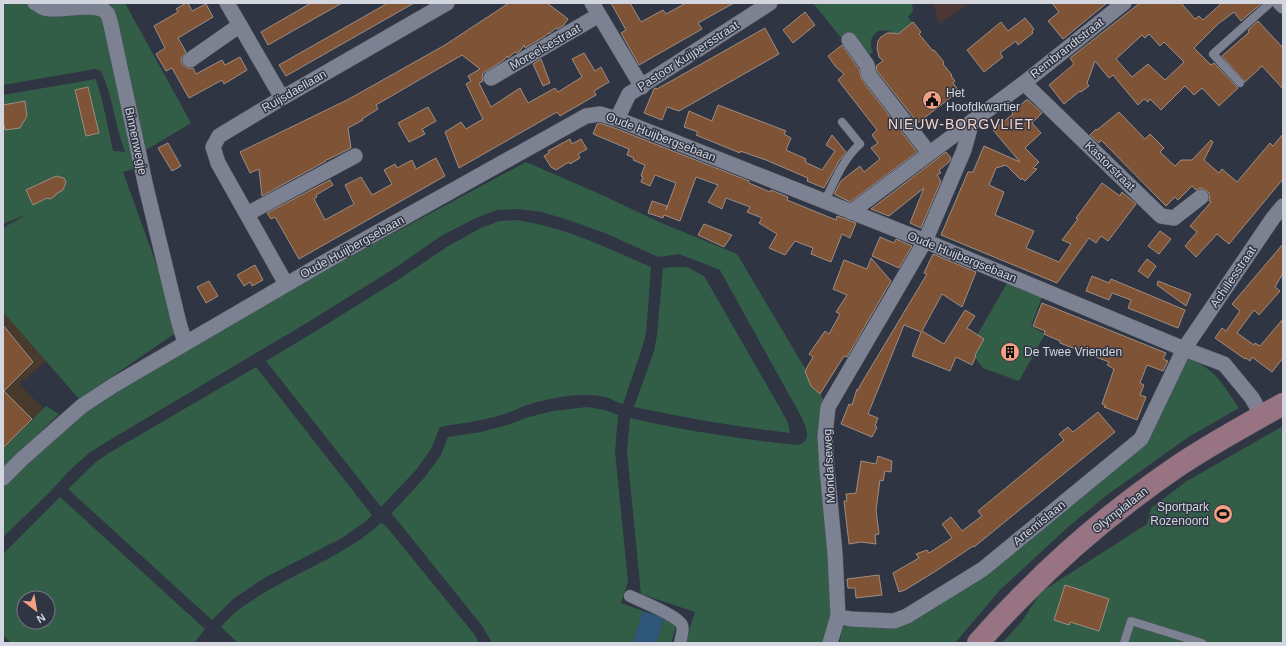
<svg xmlns="http://www.w3.org/2000/svg" width="1286" height="646" viewBox="0 0 1286 646" font-family="Arial,sans-serif">
	<style>
		.industrial { fill: #483a2c }
		.education { fill: #4c3736 }
		.green { fill: #325e47; fill-rule: evenodd }
		.water { fill: #2e5779 }
		.building { fill: #7f5336; stroke: #9e8d82; fill-rule: evenodd }
		.lines { fill: none; stroke-linecap: round; stroke-linejoin: round }
		.service-casing { stroke: #505460; stroke-width: 9 }
		.pedestrian-casing { stroke: #505460; stroke-width: 13 }
		.minor-casing { stroke: #505460; stroke-width: 16 }
		.secondary-casing { stroke: #505460; stroke-width: 23 }
		.service { stroke: #7d8293; stroke-width: 8 }
		.pedestrian { stroke: #7d8293; stroke-width: 12 }
		.minor { stroke: #7d8293; stroke-width: 15 }
		.secondary { stroke: #987483; stroke-width: 22 }
		.labels { text-anchor: middle; stroke-width: 3; stroke-linejoin: round; paint-order: stroke }
		.street-label { font-size: 12px; fill: #d3d6df; stroke: #303543 }
		.poi-label { font-size: 12px; fill: #d3d6df; stroke: #303543; text-anchor: start }
		.quarter-label { font-size: 14px; letter-spacing: 1px; fill: #f5d4c9; stroke: #303543 }
	</style>
	<rect width="100%" height="100%" fill="#303543"/>
	<path class="industrial" d="M3,312L46,361L19,384L45,410L3,456Z"/>
	<path class="education" d="M933,3H969L939,24Z"/>
	<path class="green" d="M3,3H29L103,13L140,167L123,172L180,330L79,399L3,312V228L27,214L3,224V95L96,79L103,104L113,151L125,152C115,126 113,96 101,71L95,69L3,85Z
		M105,3H125L191,123L146,150L120,31Z
		M813,3H912L913,11L908,17L913,23L896,35C881,23 865,35 873,52L860,61Z
		M526,162L602,195L659,222L737,254L828,407L831,612L826,643H685L695,612L641,594L627,451L630,418C686,431 741,439 798,445C813,441 806,428 802,418L720,270L679,254L658,257L605,233L565,219L542,212L518,209L497,210L476,218L441,236L395,268L305,324L103,444L89,453L68,472L49,493L3,537V486L75,416L236,318Z
		M517,220C567,228 605,247 651,267L646,334L642,348L623,404C618,403 614,400 609,398C583,391 552,398 527,405C519,408 512,412 504,414C483,421 461,423 440,427L431,449L416,470L381,507L266,361L311,334L401,278L448,246L481,228L499,221Z
		M673,267H687L704,276L780,408L788,423L790,433C738,427 686,418 634,407L654,351L657,335L663,268Z
		M1007,283L1042,297L1031,326L1045,334L1019,381L983,368L974,356L971,346Z
		M1185,357C1215,368 1222,383 1239,408L1190,436L1107,495L1067,528L1000,590L955,643H840L842,627L854,624L907,621L922,616L937,607L986,572L1140,449Z
		M256,367L372,515L365,522L342,538L264,578L233,599L212,620L68,489L96,462L109,453Z
		M46,406L59,414L3,468V449Z
		M587,407L605,410L618,415L615,451L628,582L621,603L643,611L633,643H492L483,627L393,515L391,514L425,477L441,455L448,437L481,432L507,425L529,417L553,411Z
		M1283,426V643H1002L1022,621L1041,592L1147,524L1151,508L1187,481Z
		M60,497L205,629L194,643H11L3,635V554ZM24,598H48V622H24Z
		M381,523L385,525L474,634L479,643H238L221,627C230,616 241,607 253,600C294,572 344,557 381,523Z
		M664,618L677,622L671,643H656Z"/>
	<path class="water" d="M643,611L664,618L656,643H633Z"/>
	<path class="building" d="M186,3H188L192,11L206,4L213,17L178,38L186,52L182,57L181,61L183,65L187,68H193L196,74L222,60L225,65L240,57L247,70L224,84L222,80L189,98L172,68L166,71L156,54L165,48L154,26L178,12L176,9Z
		M311,3H342L268,45L261,32Z
		M388,3H414L286,76L279,65Z
		M509,3H547L568,19L563,26L557,29L556,28L549,34L548,33L545,36L525,48L524,45L520,51L517,53L515,52L508,58L507,56L504,60L483,73L482,78L483,81L479,83L491,107L520,88L528,103L555,88L558,92L582,77L572,59L584,53L595,71L601,67L609,82L594,91L596,95L560,116L557,112L459,168L445,132L461,122L466,129L483,119L466,84L471,81L468,76L480,69L462,55L376,105L378,109L362,119L363,120L348,128L351,148L329,159L326,160V161L262,196L259,169L250,173L240,152L349,99L445,45Z
		M611,3H630L641,22L663,10L666,14L686,3H734L698,23L702,29L639,65L621,33L626,30Z
		M1052,3H1107L1063,39L1048,21L1059,12Z
		M1140,3H1181L1195,19L1199,16L1203,20L1222,3H1262L1241,21L1234,12L1218,24L1194,48L1211,65L1214,63L1238,88L1219,106L1202,88L1194,95L1185,86L1161,110L1150,99L1148,102L1144,99L1138,105L1113,75L1109,78L1095,61L1087,83L1089,86L1081,92L1080,91L1064,104L1049,85L1074,64L1070,58ZM1149,34L1160,46L1164,42L1184,62L1165,80L1148,64L1132,77L1116,59L1142,35L1145,38Z
		M805,12L815,25L793,43L783,30Z
		M1025,18L1034,29L1032,31L1033,33L1018,45L1016,41L1000,53L1003,57L984,72L967,50L1001,22L1008,31Z
		M1258,21L1283,48V89L1262,66L1245,82L1222,56L1246,35L1249,32L1248,30Z
		M913,22L921,32L919,34L933,51L934,50L944,62L943,64L952,75L951,76L955,81L953,83L959,91L919,122H917L877,71L876,66L883,61L879,57L877,48L878,41L881,37L887,33H893L898,34Z
		M765,28L779,54L679,111L667,107L662,120L644,113L654,89L655,88L657,89Z
		M842,45L859,69L862,80L917,152L850,202L834,194L841,181L860,166L864,172L880,159L871,148L878,143L872,135L877,130L838,80L844,74L836,67L828,56Z
		M541,59L550,83L543,86L533,64Z
		M88,87L99,133L86,136L75,90Z
		M1026,100H1028L1042,113L1032,123L1041,133L1025,148L1039,162L1033,168L1037,169L1025,181L1022,178L1021,180L1006,165L996,168L989,185L1004,192L995,215L1034,231L1026,248L1059,262L1071,244L1062,240L1078,219L1076,218L1102,183L1120,196L1122,192L1136,204L1108,241L1101,236L1096,243L1089,238L1057,283L941,235L968,172H973L984,146L1020,162L993,130L1013,114L1012,113Z
		M25,101L27,116L20,128L5,130L3,121V105Z
		M718,105L786,131L784,134L791,138L786,150L806,159L805,162L822,170L835,151L826,145L832,135L846,152L839,161L824,188L807,181L808,178L766,160L740,151V153L696,135L698,132L684,127L689,111L712,121Z
		M428,107L436,121L422,129L425,134L409,142L398,123Z
		M1119,112L1145,139L1150,134L1164,148L1160,152L1175,166L1181,160H1192L1211,140L1213,142L1204,160L1219,173L1222,169L1237,182L1270,143L1273,146L1283,134V179L1229,244L1217,234L1196,257L1185,246L1197,232L1190,226L1211,202L1209,201L1210,196L1208,192L1204,189L1200,188L1196,190L1192,186L1178,200L1175,197L1166,206L1101,140L1099,143L1090,135L1096,129L1097,130Z
		M599,123L612,127L749,181V183L770,192L771,190L788,197L787,200L836,220L837,216L856,223L850,238L842,234L831,262L811,254L813,248L795,241L785,255L776,251L769,248L777,234L759,223L762,218L747,212L750,207L726,198L722,209L708,202L718,185L696,177L680,221L664,215L663,218L648,213L652,201L667,206L666,210L676,183L655,175L650,186L641,182L643,177L641,176L645,165L633,160L634,158L627,155L629,149L593,134L597,124Z
		M570,139L572,144L581,139L587,149L578,154L580,158L570,164L569,162L556,170L551,167L544,156L549,153L548,151Z
		M168,143L181,166L172,171L158,148Z
		M946,152L951,158L949,162L939,170L941,173L937,175L941,181L921,228L910,223L924,188L889,216L871,209Z
		M436,158L445,176L299,259L275,217L271,219L267,213L330,180L333,185L316,195L317,197L314,199L325,220L354,204L345,185L361,177L372,195L392,184L384,170L395,164L397,168L412,160L416,169Z
		M56,176L64,178L66,182L63,190L56,194L55,196L50,199L47,198L33,205L26,190Z
		M704,224L732,235L724,247L698,235Z
		M1160,231L1171,239L1159,254L1148,246Z
		M880,237L894,243L896,239L912,246L899,268L872,256Z
		M1283,244V273L1275,287L1280,291L1259,315L1254,310L1237,333L1254,345L1255,343L1260,346L1283,319V358L1272,372L1252,357L1250,361L1246,358L1245,359L1215,338L1222,328L1226,331L1240,311L1232,304Z
		M933,254L976,272L962,307L942,294L922,331L944,344L965,310L975,316L967,328L984,339L975,355L976,356L972,365L956,357L950,371L912,356L921,332L904,325L868,414L878,418L875,426L877,427L872,437L841,424L849,404L852,405L857,389L858,390L861,384L927,274L924,273Z
		M871,258L891,281L847,357L844,356L820,394L811,386L805,371L813,357L809,354L825,331L829,334L840,314L836,312L847,295L833,289L844,260L867,269Z
		M1147,259L1156,266L1148,278L1138,271Z
		M255,265L263,280L252,286L250,282L244,286L237,275Z
		M1092,276L1109,283L1111,279L1185,310L1178,328L1128,308L1131,300L1112,293L1109,300L1086,291Z
		M209,281L218,296L206,303L197,287Z
		M1158,281L1191,294L1186,306L1157,285Z
		M1042,303L1166,353L1163,359L1168,361L1163,371L1147,365L1140,383L1144,385L1140,395L1146,397L1137,420L1104,407L1106,406L1102,404L1114,369L1107,365L1109,362L1060,343V341L1044,334L1045,331L1033,326Z
		M3,325L33,362L4,391L32,419L3,448Z
		M1003 352a7 7 0 1 1 14 0a7 7 0 1 1-14 0Z
		M1098,412L1115,432L974,547L973,546L939,569L905,590L899,592L893,573L919,558L916,554L927,550L929,553L952,538L942,524L951,517L962,531L982,516L978,511L1064,440L1059,434L1068,427L1073,432Z
		M878,456L892,461L891,472L885,471L883,481L880,480L876,510L879,534L875,535L876,544L861,542L849,544L844,501H847L846,494L856,493L861,461L876,464Z
		M879,575L882,595L856,598L855,588H848L847,579Z
		M1065,585L1109,599L1099,631L1070,622L1069,625L1054,620Z"/>
	<g class="lines">
		<defs>
			<path id="service" d="M1240,83L1213,54L1270,3
				M825,201C834,182 843,159 860,144L842,122
				M1124,643L1131,621L1202,643"/>
			<path id="pedestrian" d="M630,596C640,601 677,615 682,625C684,630 681,638 680,643"/>
			<path id="minor" d="M35,3C38,4 41,7 44,8C61,13 96,0 107,13C109,16 110,21 111,25L146,187L179,323L185,343
				M227,3L282,98
				M592,3L642,87
				M1280,3L1283,6
				M849,40L867,65L869,75L929,153
				M190,60L240,25
				M491,78L599,15
				M1024,83L1161,216L1174,218L1201,197
				M617,119L629,94L770,3
				M851,212L1024,83L1124,3
				M247,214L355,156
				M286,284L218,163L213,147L219,136L282,98L447,3
				M3,478L22,459L82,406L114,385L330,259L586,116L600,114L617,119L925,241L1184,349L1224,364L1252,398L1262,416
				M838,616L851,619L894,621L907,616L983,569L1141,439L1184,349L1273,218L1283,206
				M830,643L838,616L835,553L827,469L825,436L828,407L925,241L964,150L972,121"/>
			<path id="secondary" d="M978,643C992,627 1007,611 1022,596C1069,548 1122,504 1178,466C1212,443 1248,424 1283,404"/>
		</defs>
		<use href="#service" class="service-casing"/>
		<use href="#pedestrian" class="pedestrian-casing"/>
		<use href="#minor" class="minor-casing"/>
		<use href="#secondary" class="secondary-casing"/>
		<use href="#service" class="service"/>
		<use href="#pedestrian" class="pedestrian"/>
		<use href="#minor" class="minor"/>
		<use href="#secondary" class="secondary"/>
	</g>
	<defs>
		<symbol id="civic-disc" viewBox="-11 -11 22 22"><circle r="9.5" fill="#f39f84" stroke="#303543"/><path d="M-.6-6.5H3V-4.5H.6V-3L4-1V1h2V6H-6V1h2V-1L-.6-3ZM-1.2 2.5V6h2.4V2.5Z" fill="#111"/></symbol>
		<symbol id="building-disc" viewBox="-11 -11 22 22"><circle r="9.5" fill="#f39f84" stroke="#303543"/><path d="M-4-6H4V6H1V3H-1V6H-4ZM-2.5-4.3h1.7v1.8h-1.7ZM.8-4.3h1.7v1.8H.8ZM-2.5-1h1.7V.8h-1.7ZM.8-1h1.7V.8H.8Z" fill="#111"/></symbol>
		<symbol id="stadium-disc" viewBox="-11 -11 22 22"><circle r="9.5" fill="#f39f84" stroke="#303543"/><path d="M0-5a6.5 5 0 1 0 0 10a6.5 5 0 1 0 0-10ZM-3.5-1.8h7v3.6h-7Z" fill="#111"/></symbol>
	</defs>
	<g fill-rule="evenodd">
		<use href="#civic-disc" x="921" y="89" width="22" height="22"/>
		<use href="#building-disc" x="999" y="341" width="22" height="22"/>
		<use href="#stadium-disc" x="1212" y="503" width="22" height="22"/>
	</g>
	<g class="labels">
		<g class="street-label">
			<text transform="translate(545 47) rotate(-30)" y="4">Moreelsestraat</text>
			<text transform="translate(1067 48) rotate(-38)" y="4">Rembrandtstraat</text>
			<text transform="translate(688 56) rotate(-33)" y="4">Pastoor Kuijpersstraat</text>
			<text transform="translate(294 91) rotate(-30)" y="4">Ruijsdaellaan</text>
			<text transform="translate(661 137) rotate(21)" y="4">Oude Huijbergsebaan</text>
			<text transform="translate(136 141) rotate(78)" y="4">Binnenwegje</text>
			<text transform="translate(1110 166) rotate(44)" y="4">Kastorstraat</text>
			<text transform="translate(352 247) rotate(-29)" y="4">Oude Huijbergsebaan</text>
			<text transform="translate(962 257) rotate(22)" y="4">Oude Huijbergsebaan</text>
			<text transform="translate(1233 277) rotate(-56)" y="4">Achillesstraat</text>
			<text transform="translate(829 466) rotate(-93)" y="4">Mondafseweg</text>
			<text transform="translate(1120 510) rotate(-38)" y="4">Olympialaan</text>
			<text transform="translate(1039 523) rotate(-39)" y="4">Artemislaan</text>
		</g>
		<g class="poi-label">
			<text x="946" y="97">Het<tspan x="946" dy="14">Hoofdkwartier</tspan></text>
			<text x="1024" y="356">De Twee Vrienden</text>
			<text x="1209" y="511" text-anchor="end">Sportpark<tspan x="1209" dy="14">Rozenoord</tspan></text>
		</g>
		<g class="quarter-label">
			<text x="961" y="129">NIEUW-BORGVLIET</text>
		</g>
	</g>
	<rect width="1286" height="646" fill="none" stroke="#d3d6df" stroke-width="8"/>
	<g transform="translate(36 610) rotate(149)"><circle r="19" fill="#303543" stroke="#717581"/>
	<path d="M0-3L7 15L0 10L-7 15Z" fill="#f39f84"/>
	<text y="-6" font-size="11" font-weight="bold" text-anchor="middle" fill="#d3d6df">N</text>
	</g>
</svg>
